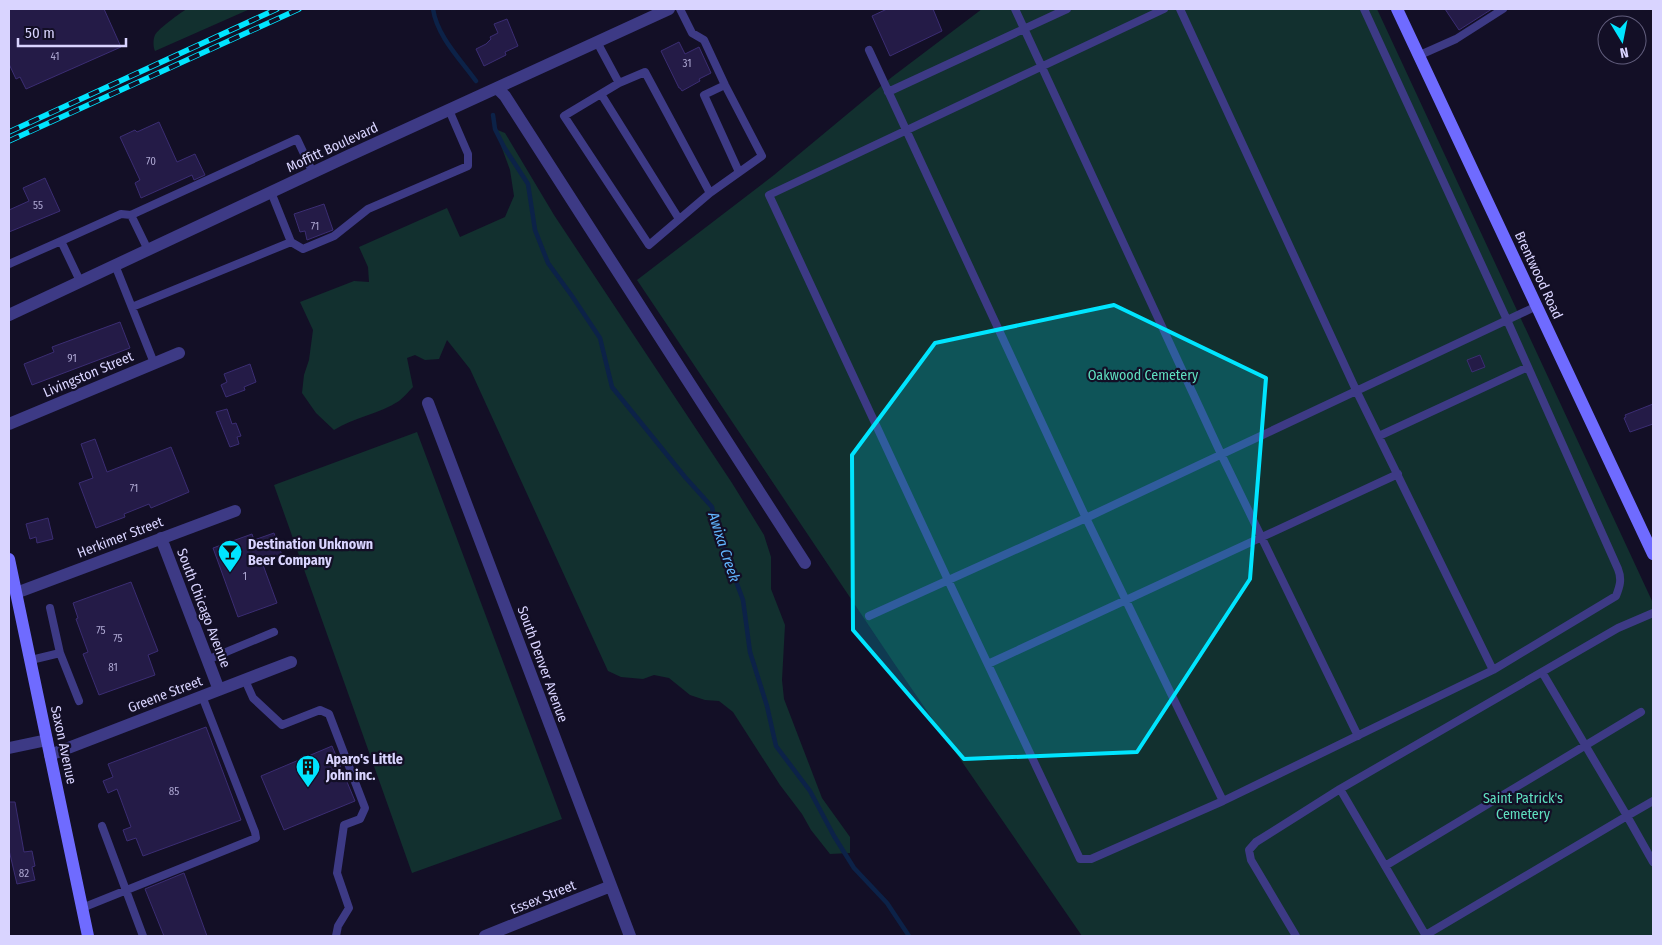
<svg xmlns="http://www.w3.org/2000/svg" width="1662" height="945" viewBox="0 0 1662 945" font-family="'Fira Sans Condensed',sans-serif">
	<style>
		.green { fill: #12302f }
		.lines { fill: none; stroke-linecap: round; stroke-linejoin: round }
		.stream { stroke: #0c2248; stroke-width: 4.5 }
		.building { fill: #241b47; stroke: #3b2d73 }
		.lane { stroke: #3d3a85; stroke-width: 8 }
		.street { stroke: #3d3a85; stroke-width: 12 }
		.secondary { stroke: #6f6bff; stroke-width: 12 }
		.rail-casing { stroke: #00e5ff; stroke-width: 5.5 }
		.rail { stroke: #130f26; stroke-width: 4; stroke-dasharray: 11; stroke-linecap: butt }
		.marked { fill: #00e5ff; fill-opacity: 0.2; stroke: #00e5ff; stroke-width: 4; stroke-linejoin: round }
		.labels { text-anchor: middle; stroke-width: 4.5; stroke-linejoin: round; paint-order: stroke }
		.number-label { font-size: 11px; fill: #aca6d1 }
		.street-label { font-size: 14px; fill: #d9d4ff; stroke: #130f26 }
		.park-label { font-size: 14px; fill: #5fe0c0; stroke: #130f26 }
		.poi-label { font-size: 14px; font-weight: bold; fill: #d9d4ff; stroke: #130f26; text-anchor: start }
		.water-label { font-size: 15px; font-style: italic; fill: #62b6ff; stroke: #130f26 }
	</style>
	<rect width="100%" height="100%" fill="#130f26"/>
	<path class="green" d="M187,9H250L155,51C153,47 153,39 155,35C158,29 181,12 187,9Z
		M982,9H1377L1653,603V936H1082L896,666L637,280L774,175L892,77Z
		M495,129L505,133L554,215L732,483L764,535L771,557V589L785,625L782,680L784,699L822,798L850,837V853L830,854L811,830L802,814L780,785L733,712L719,701L705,700L690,695L669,678L654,675L643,679L621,677L608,671L470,369L447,340L439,359L425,360L415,355L407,358L413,387C408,392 404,397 399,401C379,414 355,417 334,430L316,413L302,393L304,375L309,360L313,330L300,302L354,281L369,282L368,267L359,247L447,208L460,237L505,217L514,196L510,170Z
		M417,432L562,819L412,873L274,485Z"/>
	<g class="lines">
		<path class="stream" d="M433,9C437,36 460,59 476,81
			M493,115L495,129L504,147L528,184L535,230L548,263L572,296L600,338L612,387L685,477L712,507L716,528L743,600L750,652L767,706L776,746L810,791L834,836L854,868L887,903L909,936"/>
	</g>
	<path class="building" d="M9,9H104L121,47L26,89L20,77L16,79L9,64Z
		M887,9H933L942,31L890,56L872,16Z
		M1445,9H1492L1459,30Z
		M507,19L518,46L505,52L506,55L484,66L476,49L486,44L491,39L490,37L498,33L494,24Z
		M679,42L685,54L699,47L711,73L699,79L700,81L682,91L680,88H679L661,51Z
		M159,122L177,162L195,154L205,175L194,180L192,175L141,198L135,183L140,180L120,137L135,130L137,132Z
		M45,178L60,211L9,232V210L29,201L23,188Z
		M324,204L333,230L307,240L305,231L300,232L294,214Z
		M120,322L130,348L32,385L24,364L54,352L52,347Z
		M1480,355L1485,367L1472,372L1467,360Z
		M250,364L256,382L244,387L245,390L226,397L221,385L227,382L224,374Z
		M1653,404V424L1630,432L1624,418L1626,417L1625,415Z
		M227,409L232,424L236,423L241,436L237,437L239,444L230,447L216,412Z
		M95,439L107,472L171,447L189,492L151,508L149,504L124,514L125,517L96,528L79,483L93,478L81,444Z
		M48,518L53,539L37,543L36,537L30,539L26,524Z
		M274,533L283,558L263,565L277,603L238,617L213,548L252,534L254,540Z
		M131,582L158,651L148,655L155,675L99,695L83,654L88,652L76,619L78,618L73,603Z
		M206,727L241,820L143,856L136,838L127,841L123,830L131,827L117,789L108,793L103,781L113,777L108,764Z
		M332,746L355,801L284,830L261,776Z
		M9,802H15L24,852L32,851L35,866L32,867L35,880L17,884L9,850Z
		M184,873L207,936H164L145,889Z"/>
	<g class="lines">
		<path class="lane" d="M680,9L692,33L704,40L725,85L762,156L710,193L649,245L564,116L619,83L645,72L710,193
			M1015,9L1221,454L1358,736
			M1164,9L769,195L948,580L1080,859H1091L1223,801L1493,670L1616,596C1620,586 1622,579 1618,569L1507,320L1364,9
			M1180,9L1356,390L1493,670
			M597,42L619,83
			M869,50L1086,518L1223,801
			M1420,55L1456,39L1503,9
			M725,85L704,95L739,172
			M888,92L1067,9
			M601,94L679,219
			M271,192L291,242L303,249L334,236L368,209L468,166V154L449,110
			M131,215L297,139L313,173
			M9,264L61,241
			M115,265L154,363
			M80,281L61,241L121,214L131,215L148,250
			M132,307L291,242
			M1379,436L1528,367
			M50,608L60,653
			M869,616L1086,518L1537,306
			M31,660L60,653L79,701
			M207,660L274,632
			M988,664L1398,474
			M245,680L253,698L282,725L320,710L329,714L365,808L360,819L344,825L337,873L349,908L338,926L336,936
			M1653,801L1627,816L1653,862
			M102,826L143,936
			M1385,866L1641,712
			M82,908L256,838L255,832L202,696
			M1296,936L1251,860L1249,850L1256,842L1340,789
			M1424,936L1627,816L1542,672
			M1426,936L1340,789L1618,628L1653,613"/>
		<path class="street" d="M497,88L505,96L805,563
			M9,315L348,156L669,9
			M428,403L630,936
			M9,424L179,353
			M161,538L219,690
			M16,593L235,511
			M9,748L47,740
			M50,755L291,662
			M485,936L611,886"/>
		<path class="secondary" d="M1397,9L1653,554
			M9,559L88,936"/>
		<defs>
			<path id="rail" d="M9,132L277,9
				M9,141L299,9"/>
		</defs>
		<use href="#rail" class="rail-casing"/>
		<use href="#rail" class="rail"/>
	</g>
	<path class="marked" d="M1114,305L1266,378L1250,579L1137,752L964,759L853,630L852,455L935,343Z"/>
	<defs>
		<symbol id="bar-pin" viewBox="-11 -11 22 30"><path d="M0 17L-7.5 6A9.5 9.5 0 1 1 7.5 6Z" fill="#00e5ff" stroke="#130f26"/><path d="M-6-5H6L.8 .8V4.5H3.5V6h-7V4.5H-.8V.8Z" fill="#111"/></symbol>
		<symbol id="building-pin" viewBox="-11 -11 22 30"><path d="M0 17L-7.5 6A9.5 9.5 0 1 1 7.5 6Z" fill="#00e5ff" stroke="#130f26"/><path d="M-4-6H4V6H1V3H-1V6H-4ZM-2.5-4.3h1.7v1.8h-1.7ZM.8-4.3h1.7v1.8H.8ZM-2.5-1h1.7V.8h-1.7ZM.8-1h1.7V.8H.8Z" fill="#111"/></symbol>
	</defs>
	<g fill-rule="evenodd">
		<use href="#bar-pin" x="216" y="538" width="28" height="38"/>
		<use href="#building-pin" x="294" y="753" width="28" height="38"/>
	</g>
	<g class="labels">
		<g class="number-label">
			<text x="55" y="60">41</text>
			<text x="687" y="67">31</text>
			<text x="151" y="165">70</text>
			<text x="38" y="209">55</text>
			<text x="315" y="230">71</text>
			<text x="72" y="362">91</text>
			<text x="134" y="492">71</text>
			<text x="245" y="580">1</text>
			<text x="101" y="634">75</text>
			<text x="118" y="642">75</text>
			<text x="113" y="671">81</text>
			<text x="174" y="795">85</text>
			<text x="24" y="877">82</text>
		</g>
		<g class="street-label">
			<text transform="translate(332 147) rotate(-25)" y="5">Moffitt Boulevard</text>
			<text transform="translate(1539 275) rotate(65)" y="5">Brentwood Road</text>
			<text transform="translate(88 374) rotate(-23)" y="5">Livingston Street</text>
			<text transform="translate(120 537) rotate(-21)" y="5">Herkimer Street</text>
			<text transform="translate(204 608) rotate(69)" y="5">South Chicago Avenue</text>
			<text transform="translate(543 664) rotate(70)" y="5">South Denver Avenue</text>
			<text transform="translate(165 694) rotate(-21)" y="5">Greene Street</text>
			<text transform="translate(64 745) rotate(78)" y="5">Saxon Avenue</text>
			<text transform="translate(543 897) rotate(-22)" y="5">Essex Street</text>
		</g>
		<g class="park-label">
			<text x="1143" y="380">Oakwood Cemetery</text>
			<text x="1523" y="803">Saint Patrick's<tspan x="1523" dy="16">Cemetery</tspan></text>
		</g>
		<g class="poi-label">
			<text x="248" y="549">Destination Unknown<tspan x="248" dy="16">Beer Company</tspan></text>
			<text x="326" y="764">Aparo's Little<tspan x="326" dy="16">John inc.</tspan></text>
		</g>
		<g class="water-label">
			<text transform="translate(724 547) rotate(72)" y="5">Awixa Creek</text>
		</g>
	</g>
	<rect width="1662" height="945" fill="none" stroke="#d9d4ff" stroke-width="20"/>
	<g transform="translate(1622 40) rotate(170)"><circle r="24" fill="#130f26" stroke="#625e7d"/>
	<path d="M0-4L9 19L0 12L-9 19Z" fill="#00e5ff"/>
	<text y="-8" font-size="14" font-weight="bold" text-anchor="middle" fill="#d9d4ff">N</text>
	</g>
	<path d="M18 38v8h108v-8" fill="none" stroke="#d9d4ff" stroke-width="2.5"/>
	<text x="25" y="38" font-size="15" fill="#d9d4ff" stroke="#130f26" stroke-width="4" paint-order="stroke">50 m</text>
</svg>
